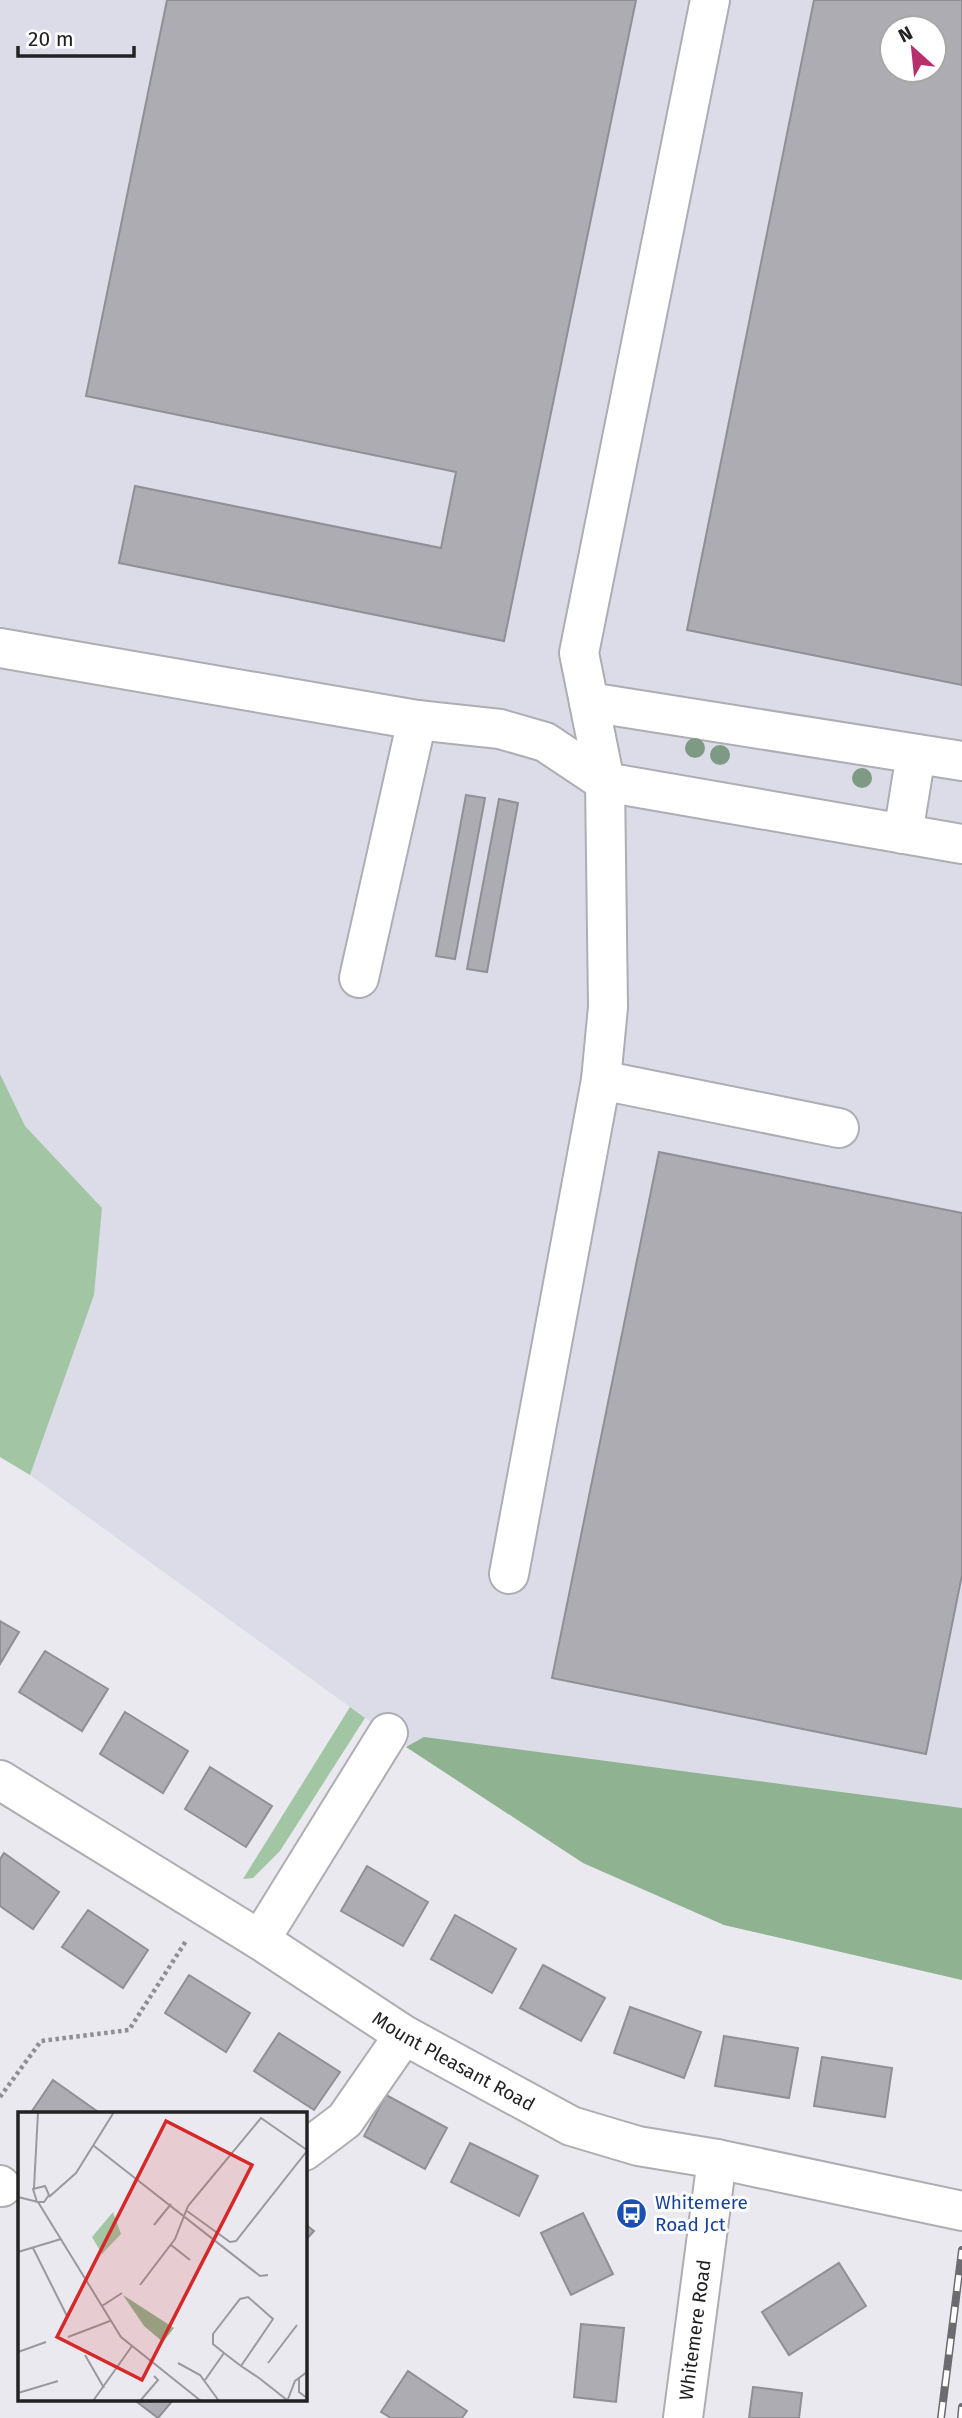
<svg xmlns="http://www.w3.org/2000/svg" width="962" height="2418" viewBox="0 0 962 2418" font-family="'Fira Sans',sans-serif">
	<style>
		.built { fill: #dcdce9; fill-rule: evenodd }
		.green { fill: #a2c6a4 }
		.forest { fill: #8fb391 }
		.building { fill: #adacb2; stroke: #908f95; stroke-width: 2; fill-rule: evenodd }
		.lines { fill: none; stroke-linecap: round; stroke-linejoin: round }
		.minor-casing { stroke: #aeadb3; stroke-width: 42 }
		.path { stroke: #8f8e92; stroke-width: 4.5; stroke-dasharray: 3.5 3.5; stroke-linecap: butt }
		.minor { stroke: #fff; stroke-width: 38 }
		.rail-casing { stroke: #6c6c70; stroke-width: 8 }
		.rail { stroke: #fff; stroke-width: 5; stroke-dasharray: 16; stroke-linecap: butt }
		.tree { fill: #7e9a84 }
		.labels { text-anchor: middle; stroke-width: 6; stroke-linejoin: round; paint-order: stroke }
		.street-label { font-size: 19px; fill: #222224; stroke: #fff }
		.transit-label { font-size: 19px; fill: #164399; stroke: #fff; text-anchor: start }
		.inset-road { fill: none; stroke: #9a999e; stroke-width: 2 }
		.view { fill: #d62828; fill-opacity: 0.15; stroke: #d62828; stroke-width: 3.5 }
		.inset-edge { fill: none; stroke: #222224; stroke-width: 3.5 }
	</style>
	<rect width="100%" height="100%" fill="#eae9ef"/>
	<path class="built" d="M0,0H962V1980L724,1925L583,1863L365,1718L30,1475L0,1457ZM892,28H934V70H892Z"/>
	<path class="green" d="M0,1074L25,1126L102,1208L94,1295L30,1475L0,1457Z
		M350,1707L365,1718L280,1851L253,1878L243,1879Z"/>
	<path class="forest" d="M424,1737L962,1808V1980L724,1925L583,1863L406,1747Z"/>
	<path class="building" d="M167,0H636L504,641L119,563L135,486L441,548L456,472L86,396Z
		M814,0H962V685L687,630ZM892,28H934V70H892Z
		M466,795L485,798L455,959L436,956Z
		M499,799L518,803L487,972L467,969Z
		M659,1152L962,1213V1575L926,1754L552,1678Z
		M0,1621L19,1632L0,1664Z
		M45,1651L108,1689L82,1731L19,1692Z
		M125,1712L188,1751L163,1793L100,1754Z
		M210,1767L272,1806L246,1847L185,1809Z
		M4,1853L59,1892L33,1929L0,1906V1859Z
		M367,1866L428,1902L403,1946L341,1911Z
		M88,1910L148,1950L123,1988L62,1947Z
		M455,1915L516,1949L492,1993L431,1959Z
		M543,1965L605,1998L581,2041L520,2008Z
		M189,1975L250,2013L226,2052L165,2013Z
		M630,2007L701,2032L684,2078L614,2053Z
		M279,2033L340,2072L314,2110L254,2071Z
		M724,2036L798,2048L789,2098L715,2086Z
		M822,2057L892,2068L885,2117L814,2106Z
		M53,2080L101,2114H30Z
		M386,2095L447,2128L425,2169L364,2136Z
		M470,2143L538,2176L519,2216L451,2182Z
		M583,2213L613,2274L571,2295L541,2233Z
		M304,2223L314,2231L304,2242Z
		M839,2263L866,2306L789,2355L762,2312Z
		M581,2324L624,2328L616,2402L574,2397Z
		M408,2371L467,2411L462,2418H391L381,2412Z
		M753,2387L802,2393L799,2418H749Z
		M133,2399H174L158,2418Z"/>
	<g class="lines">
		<defs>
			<g id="minor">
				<path d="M0,648L417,720L500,729L545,742L605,782L962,844"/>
				<path d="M589,702L962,761"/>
				<path d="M903,834L916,754"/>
				<path d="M359,978L417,720"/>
				<path d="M601,1080L839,1128"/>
				<path d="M509,1574L601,1080L608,1007L605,782L579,653L710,0"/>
				<path id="s1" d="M0,1780L260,1940L404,2035L571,2126L638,2146L717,2159L962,2211"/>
				<path d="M260,1940L388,1733"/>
				<path d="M304,2151L345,2120L404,2035"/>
				<path d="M0,2185L2,2187"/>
				<path id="s2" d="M683,2418L717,2159"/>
			</g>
		</defs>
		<use href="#minor" class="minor-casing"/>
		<path class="path" d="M0,2097L41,2041L129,2030L186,1941"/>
		<use href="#minor" class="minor"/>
		<defs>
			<path id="rail" d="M941,2418L962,2250
				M961,2418L962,2407"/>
		</defs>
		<use href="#rail" class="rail-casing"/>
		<use href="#rail" class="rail"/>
	</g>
	<g class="tree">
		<circle cx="695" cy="748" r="10"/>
		<circle cx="720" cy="755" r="10"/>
		<circle cx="862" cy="778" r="10"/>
	</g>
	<defs>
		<symbol id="bus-disc" viewBox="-11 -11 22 22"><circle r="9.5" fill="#1a4fb4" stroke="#fff"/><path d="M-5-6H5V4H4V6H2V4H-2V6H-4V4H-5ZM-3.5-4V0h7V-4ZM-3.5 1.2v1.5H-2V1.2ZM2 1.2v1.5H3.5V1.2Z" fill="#fff"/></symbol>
	</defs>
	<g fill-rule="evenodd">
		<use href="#bus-disc" x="614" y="2196" width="35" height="35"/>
	</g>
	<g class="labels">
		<g class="street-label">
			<text dy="7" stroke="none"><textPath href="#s1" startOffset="534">Mount Pleasant Road</textPath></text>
			<text dy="7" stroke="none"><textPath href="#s2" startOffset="89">Whitemere Road</textPath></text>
		</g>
		<g class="transit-label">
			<text x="655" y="2209">Whitemere<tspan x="655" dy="22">Road Jct</tspan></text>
		</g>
	</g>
	<g transform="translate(18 2112)">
		<rect width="289" height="289" fill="#eae9ef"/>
		<path d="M95,100L103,122L84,142L74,125Z" fill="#a2c6a4"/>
		<path d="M105,183L156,216L145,230L126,214Z" fill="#8fb391"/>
		<path class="inset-road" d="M76,34L242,164L250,163M16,76L20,0M0,85L20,90H26L31,83L27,74L15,77L19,90M31,85L58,61L96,0M20,90L103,225L183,289M169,99L212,130L218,129L289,39M136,113L153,92M153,133L172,148M15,136L49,204M0,140L43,127M122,173L157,127L170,94L243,6L289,38M84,194L104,181M50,225L92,209M0,240L28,230M67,243L86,276M160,251L182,263L201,289M250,251L279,213M223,254L255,207L230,185L222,187L195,222V232L206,241L223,254L241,266L269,288M281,265V280L289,286M187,268L206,241M0,281L40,269M270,287L277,269L289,260M75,289L114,234M122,289L140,268L136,264"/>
		<path class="view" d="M148,9L234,53L124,268L39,225Z"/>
		<rect width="289" height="289" class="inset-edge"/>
	</g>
	<g transform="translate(913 49) rotate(333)"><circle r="33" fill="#ffffff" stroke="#a7a7a7" stroke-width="2"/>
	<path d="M0-5L12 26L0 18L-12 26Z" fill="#b72f6d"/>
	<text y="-10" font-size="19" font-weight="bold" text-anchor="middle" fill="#222224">N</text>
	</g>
	<path d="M18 46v10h116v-10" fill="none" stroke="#222224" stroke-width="3.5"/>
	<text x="28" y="46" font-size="21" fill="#222224" stroke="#ffffff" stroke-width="5" paint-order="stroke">20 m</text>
</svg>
